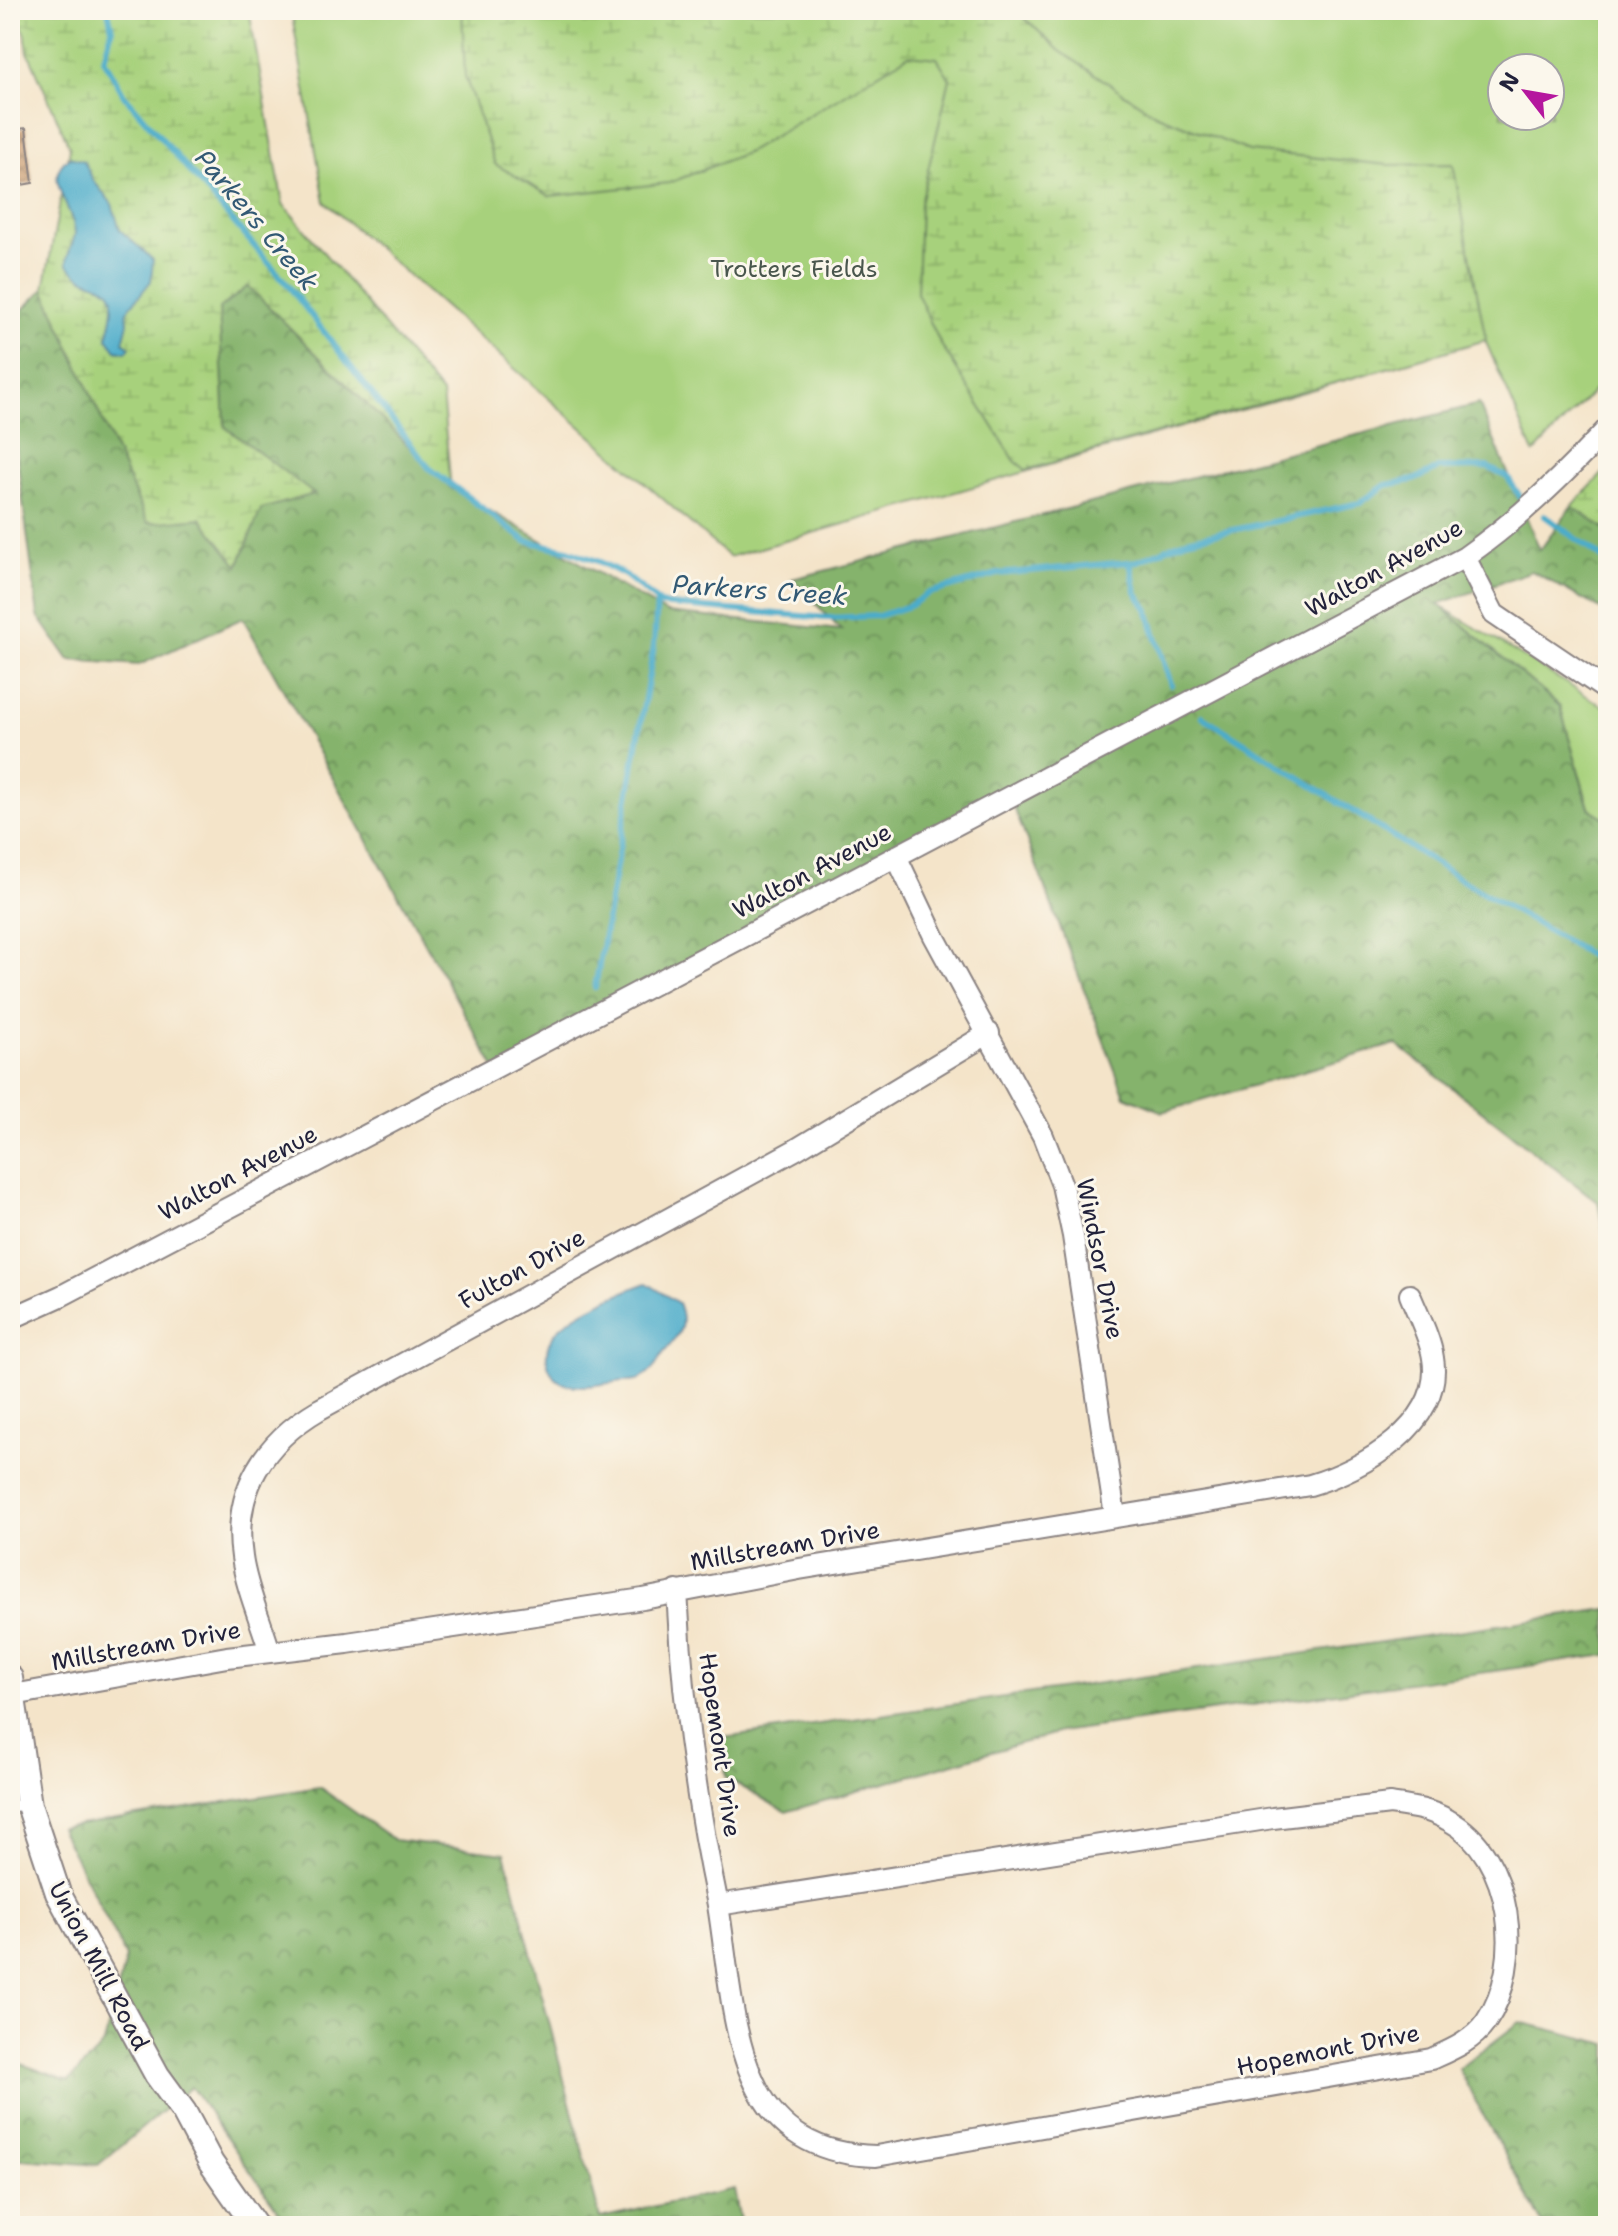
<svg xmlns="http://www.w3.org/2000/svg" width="1618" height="2236" viewBox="0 0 1618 2236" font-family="'Shantell Sans',sans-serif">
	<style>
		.green { fill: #a7d17c; stroke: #647a5c; stroke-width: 2; fill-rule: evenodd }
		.forest { fill: url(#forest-crowns); stroke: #546a54; stroke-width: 2 }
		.wetland { fill: url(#wetland-marsh); stroke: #647a5c; stroke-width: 2 }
		.water { fill: #4bacca; stroke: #366782; stroke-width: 2 }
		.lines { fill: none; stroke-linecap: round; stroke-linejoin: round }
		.stream { stroke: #4bacca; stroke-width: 6 }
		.building { fill: url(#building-cross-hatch) }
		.service-casing { stroke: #8b8382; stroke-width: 14 }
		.minor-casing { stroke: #8b8382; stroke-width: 24 }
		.tertiary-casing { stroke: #8b8382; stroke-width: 28 }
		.service { stroke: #fff; stroke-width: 10 }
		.minor { stroke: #fff; stroke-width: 20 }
		.tertiary { stroke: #fff; stroke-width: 24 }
		.labels { text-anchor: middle; stroke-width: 6; stroke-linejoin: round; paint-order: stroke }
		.park-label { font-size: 24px; fill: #4a574e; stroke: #fbf7ec }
		.street-label { font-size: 24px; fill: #22223b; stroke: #fbf7ec }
		.water-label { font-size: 26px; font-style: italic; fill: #325974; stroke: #fbf7ec }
	</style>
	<defs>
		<pattern id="forest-crowns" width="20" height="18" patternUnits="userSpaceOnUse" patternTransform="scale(2)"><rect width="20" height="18" fill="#85b36c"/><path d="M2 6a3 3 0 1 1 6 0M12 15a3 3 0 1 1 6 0" fill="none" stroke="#6c915a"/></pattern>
		<pattern id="wetland-marsh" width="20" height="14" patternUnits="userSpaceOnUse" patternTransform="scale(2)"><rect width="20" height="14" fill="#a7d17c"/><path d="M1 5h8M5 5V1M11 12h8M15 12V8" fill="none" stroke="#8fb36c"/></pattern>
		<pattern id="building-cross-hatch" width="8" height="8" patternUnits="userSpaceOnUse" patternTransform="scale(2)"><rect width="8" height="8" fill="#cc9f75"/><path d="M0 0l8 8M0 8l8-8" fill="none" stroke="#a58161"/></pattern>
	</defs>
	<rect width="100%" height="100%" fill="#fbf7ec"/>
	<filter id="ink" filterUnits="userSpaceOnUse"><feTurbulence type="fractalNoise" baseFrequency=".0125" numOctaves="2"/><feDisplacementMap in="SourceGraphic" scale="16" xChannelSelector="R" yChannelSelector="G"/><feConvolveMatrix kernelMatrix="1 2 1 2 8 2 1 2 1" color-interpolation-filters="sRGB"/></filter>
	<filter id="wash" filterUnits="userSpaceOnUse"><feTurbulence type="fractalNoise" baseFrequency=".006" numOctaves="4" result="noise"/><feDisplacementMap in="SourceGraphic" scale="32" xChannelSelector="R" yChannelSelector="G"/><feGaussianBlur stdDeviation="1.8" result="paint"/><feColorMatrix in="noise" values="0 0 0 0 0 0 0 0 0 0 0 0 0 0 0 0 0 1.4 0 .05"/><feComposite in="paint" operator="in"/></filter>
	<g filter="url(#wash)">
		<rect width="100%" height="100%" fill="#f4e4c9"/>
		<path class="green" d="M291,10H1608V376L1534,453L1485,340L729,557L325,202ZM1502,68H1550V116H1502Z
			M1437,604L1608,709V820L1589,808L1560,706Z"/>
		<path class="forest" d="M248,286L451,488L667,613L841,630L792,579L1479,404L1540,550L1572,506L1608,531V613L1532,571L1438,604L1560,706L1589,808L1608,820V1258L1598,1202L1396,1044L1163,1112L1125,1096L1010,797L496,1070L243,618L139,665L69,660L38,616L10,404V322L44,289L148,523L201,518L238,566L261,509L313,494L225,427L219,309Z
			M1608,1609V1655L1060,1732L786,1812L726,1778L723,1738Z
			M319,1787L394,1840L505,1853L600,2218L734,2189L741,2226H289L191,2087L98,2165L10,2158V2060L69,2081L104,2044L126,1957L60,1828Z
			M1520,2022L1608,2044V2226H1544L1458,2069Z"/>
		<path class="wetland" d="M11,10H249L283,204L442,394L451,488L248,286L219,309L225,427L314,494L261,509L238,566L201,518L148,523L44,289L70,148L28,52L25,32Z
			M462,10H1016L1060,51L1155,114L1249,151L1389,165L1453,164L1486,340L1026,470L1015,461L940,343L917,293L920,203L950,79L937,58L909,55L748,152L669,183L550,196L495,164L465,76Z
			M1608,468V531L1572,506Z"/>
		<path class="water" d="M70,157L84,161L93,180L112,204L120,230L153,260L151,281L127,311L128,323L123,342L130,347L126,352L116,350L107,338C127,267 95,299 67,264C66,253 74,244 75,233C75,208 39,177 70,157Z
			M647,1283L678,1303C687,1325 680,1334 665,1351C657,1360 654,1372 642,1378C636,1382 631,1380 624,1381C599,1383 554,1400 547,1360C546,1350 549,1340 556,1332C572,1312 622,1292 647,1283Z"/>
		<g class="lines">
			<path class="stream" d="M108,10L112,29L104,59L124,95L287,284L429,468L526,541L568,550L600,562L625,575L657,601L654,646L595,988
				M1545,516L1608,562
				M1130,562L1136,592L1148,610L1171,685
				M657,604L827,618L878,616L909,606L929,593L998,574L1138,561L1186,540L1360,503L1386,485L1414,480L1439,468L1487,467L1507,477L1521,498
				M1202,716L1462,880L1608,966"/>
		</g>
		<g id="blocks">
			<path class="building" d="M26,128L33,183L10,187V130Z"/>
		</g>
	</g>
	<g filter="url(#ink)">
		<use href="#blocks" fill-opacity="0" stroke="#8b8382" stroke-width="2"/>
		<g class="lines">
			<defs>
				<path id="service" d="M10,1806L29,1805"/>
				<path id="minor" d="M1465,557L1494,614L1608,691
					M896,856L934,936L1043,1136L1062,1185L1073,1236L1115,1516
					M10,1319L61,1296L1465,557C1519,519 1563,476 1608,428
					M677,1591C682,1697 696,1801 718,1905
					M270,1652C261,1621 246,1588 242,1557C232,1490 265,1441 320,1409L795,1150L989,1033
					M13,1695L227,1657L347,1643L643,1599L799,1569L1310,1485C1362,1470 1444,1424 1433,1358C1430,1337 1418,1315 1410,1295
					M1390,1804C1411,1807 1429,1809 1448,1820C1514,1855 1525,1965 1486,2022C1473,2041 1451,2050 1431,2059L876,2156C731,2153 736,2015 718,1905L1273,1818Z"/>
				<path id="tertiary" d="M10,1678L29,1805L58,1893L157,2075L184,2112L211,2163L255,2226"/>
			</defs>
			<use href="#service" class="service-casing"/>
			<use href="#minor" class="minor-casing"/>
			<use href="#tertiary" class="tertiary-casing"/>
			<use href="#service" class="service"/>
			<use href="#minor" class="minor"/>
			<use href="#tertiary" class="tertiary"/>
		</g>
	</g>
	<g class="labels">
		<g class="park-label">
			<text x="794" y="277">Trotters Fields</text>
		</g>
		<g class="street-label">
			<text transform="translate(1384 568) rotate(-29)" y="8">Walton Avenue</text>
			<text transform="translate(812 871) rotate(-28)" y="8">Walton Avenue</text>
			<text transform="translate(238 1173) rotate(-28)" y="8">Walton Avenue</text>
			<text transform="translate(1100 1259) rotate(79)" y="8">Windsor Drive</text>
			<text transform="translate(522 1269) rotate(-29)" y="8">Fulton Drive</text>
			<text transform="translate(785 1546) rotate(-10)" y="8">Millstream Drive</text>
			<text transform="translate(146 1646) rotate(-10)" y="8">Millstream Drive</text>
			<text transform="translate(720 1745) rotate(82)" y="8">Hopemont Drive</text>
			<text transform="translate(99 1966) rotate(62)" y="8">Union Mill Road</text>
			<text transform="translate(1328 2050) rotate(-11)" y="8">Hopemont Drive</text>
		</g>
		<g class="water-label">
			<text transform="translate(257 220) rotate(50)" y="9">Parkers Creek</text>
			<text transform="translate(760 590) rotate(4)" y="9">Parkers Creek</text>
		</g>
	</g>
	<rect width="1618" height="2236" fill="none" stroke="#fbf7ec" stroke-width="40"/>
	<g transform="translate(1526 92) rotate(301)"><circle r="38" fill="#fbf7ec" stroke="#a4a2a5" stroke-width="2"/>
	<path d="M0-6L14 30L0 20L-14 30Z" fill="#b5179e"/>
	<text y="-12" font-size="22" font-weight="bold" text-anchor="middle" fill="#22223b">N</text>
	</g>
</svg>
